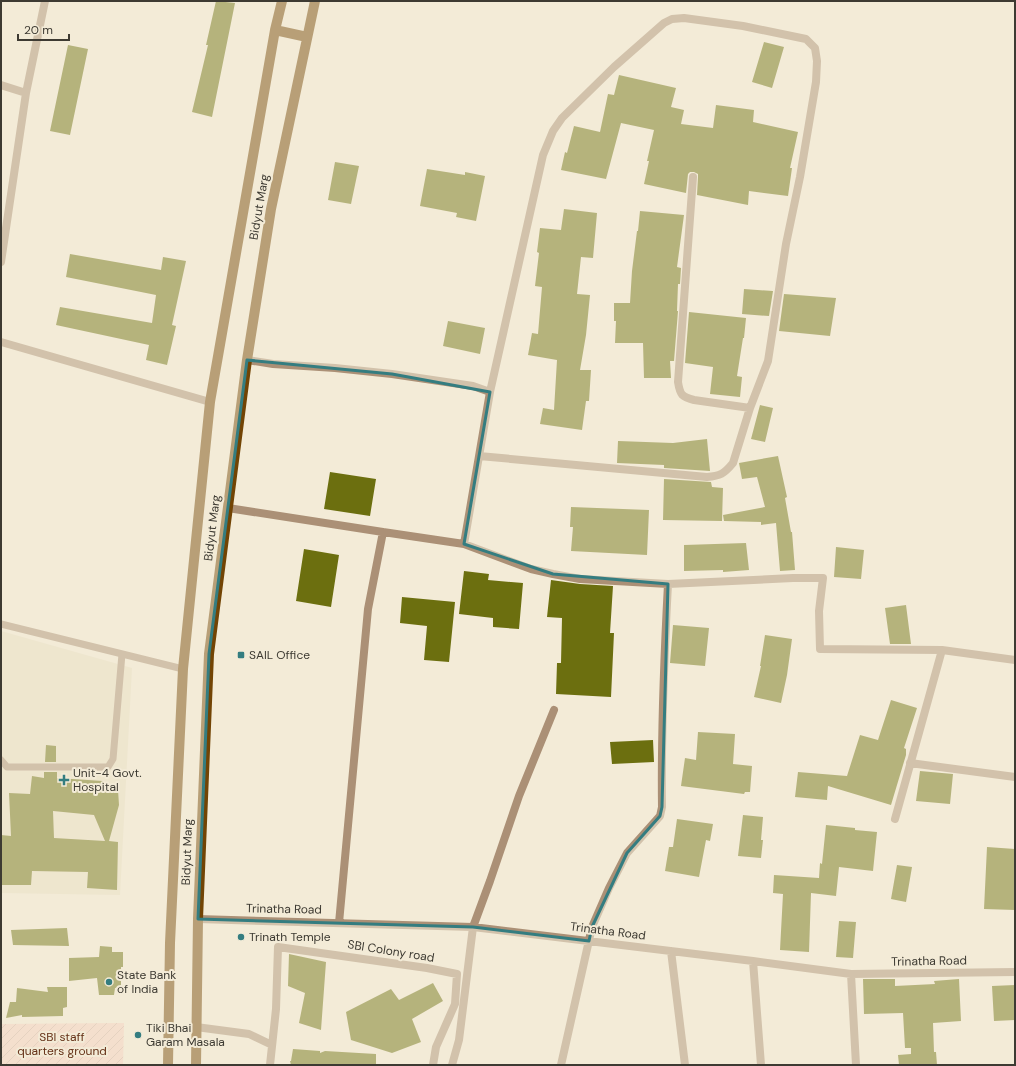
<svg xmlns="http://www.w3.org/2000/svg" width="1016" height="1066" viewBox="0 0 1016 1066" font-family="'DM Sans',sans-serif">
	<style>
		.built { fill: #e9dfc4 }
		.garden { fill: url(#garden-furrows) }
		.building { fill: #6c6f0f; fill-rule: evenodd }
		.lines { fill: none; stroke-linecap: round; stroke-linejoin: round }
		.service { stroke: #ab9076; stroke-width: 7 }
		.minor { stroke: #ab9076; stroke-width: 8 }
		.primary { stroke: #724404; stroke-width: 10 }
		.marked { fill: none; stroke: #347d80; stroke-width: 3; stroke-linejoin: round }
		.poi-dot { fill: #347d80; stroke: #f3ebd7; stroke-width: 1.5 }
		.labels { text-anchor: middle; stroke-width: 4; stroke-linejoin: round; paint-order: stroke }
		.street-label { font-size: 12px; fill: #3d3a32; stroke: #f3ebd7 }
		.poi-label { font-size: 12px; fill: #3d3a32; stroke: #f3ebd7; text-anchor: start }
		.park-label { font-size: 12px; fill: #653117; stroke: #f3ebd7 }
	</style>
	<defs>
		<pattern id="garden-furrows" width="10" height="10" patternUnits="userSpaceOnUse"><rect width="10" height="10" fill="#f7d0c0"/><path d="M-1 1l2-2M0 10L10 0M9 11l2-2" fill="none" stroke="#d5b3a5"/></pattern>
	</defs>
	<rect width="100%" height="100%" fill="#f3ebd7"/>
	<path class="built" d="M1,631L132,668L120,895L1,893Z"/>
	<path class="garden" d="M124,1023L123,1065H1V1024Z"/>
	<path class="building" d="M216,1L235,3L212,117L192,112L208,45H206Z
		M764,42L784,47L772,88L752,82Z
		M68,45L88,49L70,135L50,131Z
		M619,75L676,88L671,107L684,110L681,124L713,128L716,105L754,110L753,122L798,132L790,168H792L788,196L749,191L748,205L697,195L698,177V174L694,172H690L688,174L686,193L644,184L649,161H647L654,130L621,123L606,179L561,170L565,152L567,153L574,126L600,132L608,94L614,95Z
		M335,162L359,166L351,204L328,200Z
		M427,169L465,175V172L485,176L476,221L456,217L457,213L420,206Z
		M564,209L597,213L593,258L581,257L577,294L590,295L586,335L580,370H591L589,401H586L582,430L540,424L543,408L554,410L557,360L528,355L532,333L538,334L542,287L535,286L539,253L537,252L540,228L561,230Z
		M640,211L684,215L677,267L681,268L680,284H678L677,311H678L674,361H670L671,378H644L643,343H615L616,321H614V303H630L632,271L637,231H638Z
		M70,254L161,270L163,257L186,261L172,325L176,326L167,365L146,360L149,345L56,325L60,307L152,323L156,295L66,277Z
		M744,289L773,291L769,316L742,314Z
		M784,294L836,298L830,336L779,331Z
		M689,312L746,318L744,338H743L737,376L742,377L740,397L710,394L713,367L685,363Z
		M448,321L485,328L480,354L443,346Z
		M760,405L773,408L765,442L751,439Z
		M707,439L710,471L664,468V465L617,463L618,441L673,443Z
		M778,456L787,497L785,498L791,532H792L795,570L780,571L776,523L761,525V522L724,521L723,515L765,507L757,477L742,479L739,463Z
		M330,472L376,479L370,516L324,509Z
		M664,479L711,482L712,487L723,488L722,521L663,520Z
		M571,507L649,510L647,555L571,551L573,527H570Z
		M746,543L749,570L723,572V570L684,571V545Z
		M836,547L864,550L861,579L834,577Z
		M304,549L339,555L331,607L296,601Z
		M464,571L489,574L488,580L523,583L519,629L493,627V618L459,614Z
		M551,580L580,584L613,586L610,633H614L611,697L556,694L557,663H561L562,618L547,617Z
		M402,597L455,602L449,662L424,660L427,626L400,623Z
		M906,605L911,644H890L885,608Z
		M673,625L709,628L705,666L670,663Z
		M765,635L792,639L787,675L781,703L754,697L761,666H760Z
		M891,700L917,708L904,748L906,749V755L891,805L828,786L827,800L795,797L798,772L847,776L860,735L878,740Z
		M698,732L735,734L733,764L752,766L750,792H745L744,794L681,786L685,758L696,760Z
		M653,740L654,762L612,764L610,742Z
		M46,745L56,746V762H45Z
		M920,771L953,774L950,804L916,801Z
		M44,772H57V778L103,781L105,790H118L119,805L109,841L118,842L117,890L87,888L88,872L32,871L31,885H1V835L11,836L9,793L30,794L32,776L44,778ZM53,811L94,815L105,841L54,838Z
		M743,815L763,817L761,840H763L761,858L738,856Z
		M677,819L713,824L710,841L706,840L699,877L665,871L669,847H673Z
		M826,825L855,828V830L877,832L873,871L839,867L836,896L811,893L809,952L780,950L783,894L773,893L774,875L819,878L820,863L822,864Z
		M987,847L1015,849V910L984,909Z
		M897,865L912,867L906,902L891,899Z
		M839,921L856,922L853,958L836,957Z
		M67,928L69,946L13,945L11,930Z
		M100,946L112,947V952H123V967H121V987L115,988L114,995H99L97,978L69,981V958L99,957Z
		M289,954L326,962L321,1030L299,1023L305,993L288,986Z
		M863,979H895V986L935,984L934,981L959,979L961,1021L933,1023L934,1052H936L937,1065H899L898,1055L911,1054V1048H905L903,1013L864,1014Z
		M433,983L443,1001L412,1019L421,1042L392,1053L351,1040L346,1012L391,989L399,1000Z
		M1015,985V1020L994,1021L992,986Z
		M47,987H67V1007L63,1008V1016L22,1017V1015L6,1018L10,1002H16L17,988L48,992Z
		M293,1049L320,1051V1053L325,1051L376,1054V1065H291L290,1061H291Z"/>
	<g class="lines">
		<path class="service" d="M1,624L183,669
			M1,760L7,767H108L113,759L122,654"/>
		<path class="minor" d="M1,85L26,93
			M693,177L678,382C680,395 682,397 694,400L750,408
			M1,262L26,93L45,1
			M1,342L210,402
			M247,360L273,364L335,368L392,374L473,386L490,392L464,544
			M479,456L707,477C720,476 724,474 733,463L750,408L768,361L786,244L800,177L816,82L817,61L815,48L806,39L743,26L684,18L672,19L664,23L614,67L562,118L553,131L543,155L490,392
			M228,508L383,532L368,609L339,923
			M383,532L464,544L531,569L553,574L580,579L668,584L793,578H823L819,611L820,649L942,650L1015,660
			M910,763L1015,777
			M895,819L942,650
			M198,919L473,927L753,961L851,974L1015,972
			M671,951L685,1065
			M753,961L761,1065
			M851,974L856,1065
			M196,1027L249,1034L272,1045
			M270,1065L276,1009L278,947L427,968L457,974L455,1004L436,1047L433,1065
			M452,1065L459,1040L473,927L490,881L519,796L554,710
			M561,1065L592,927L609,888L627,853L660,816L662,807C661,732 664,659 668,584"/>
		<path class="primary" d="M275,30L307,37
			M168,1065L170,943L183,669L210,402L275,30L282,1
			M196,1065L198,919L209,654L247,360L271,209L315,1"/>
	</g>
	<path d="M0 0H1016V1066H0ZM247,360L392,374L490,392L464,544L553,574L668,584L662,807L660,816L627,853L592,927L589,941L473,927L198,919L209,654Z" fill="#f3ebd7" fill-opacity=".55" fill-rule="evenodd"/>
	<path class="marked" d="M247,360L392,374L490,392L464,544L553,574L668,584L662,807L660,816L627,853L592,927L589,941L473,927L198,919L209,654Z"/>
	<g class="poi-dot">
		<rect x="237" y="651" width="8" height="8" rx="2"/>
		<path d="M62 774h4v4h4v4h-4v4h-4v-4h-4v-4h4z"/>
		<circle cx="241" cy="937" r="4"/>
		<circle cx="109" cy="982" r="4"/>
		<circle cx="138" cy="1035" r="4"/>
	</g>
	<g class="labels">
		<g class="street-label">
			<text transform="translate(259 207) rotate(-80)" y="4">Bidyut Marg</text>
			<text transform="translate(212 528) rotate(-83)" y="4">Bidyut Marg</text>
			<text transform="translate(187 852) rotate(-88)" y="4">Bidyut Marg</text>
			<text transform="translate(284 909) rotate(1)" y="4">Trinatha Road</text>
			<text transform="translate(608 931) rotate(7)" y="4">Trinatha Road</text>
			<text transform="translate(391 951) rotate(9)" y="4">SBI Colony road</text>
			<text transform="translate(929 961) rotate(-1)" y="4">Trinatha Road</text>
		</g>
		<g class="poi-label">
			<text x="249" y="659">SAIL Office</text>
			<text x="73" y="777">Unit-4 Govt.<tspan x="73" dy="14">Hospital</tspan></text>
			<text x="249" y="941">Trinath Temple</text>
			<text x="117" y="979">State Bank<tspan x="117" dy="14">of India</tspan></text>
			<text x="146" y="1032">Tiki Bhai<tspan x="146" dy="14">Garam Masala</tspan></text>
		</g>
		<g class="park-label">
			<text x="62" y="1041">SBI staff<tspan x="62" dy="14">quarters ground</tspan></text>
		</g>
	</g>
	<rect width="1016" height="1066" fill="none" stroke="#3d3a32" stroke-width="4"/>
	<path d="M18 34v6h51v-6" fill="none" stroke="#3d3a32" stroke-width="2"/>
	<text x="24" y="34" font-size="12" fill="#3d3a32" stroke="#f3ebd7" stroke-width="3" paint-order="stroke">20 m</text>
</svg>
